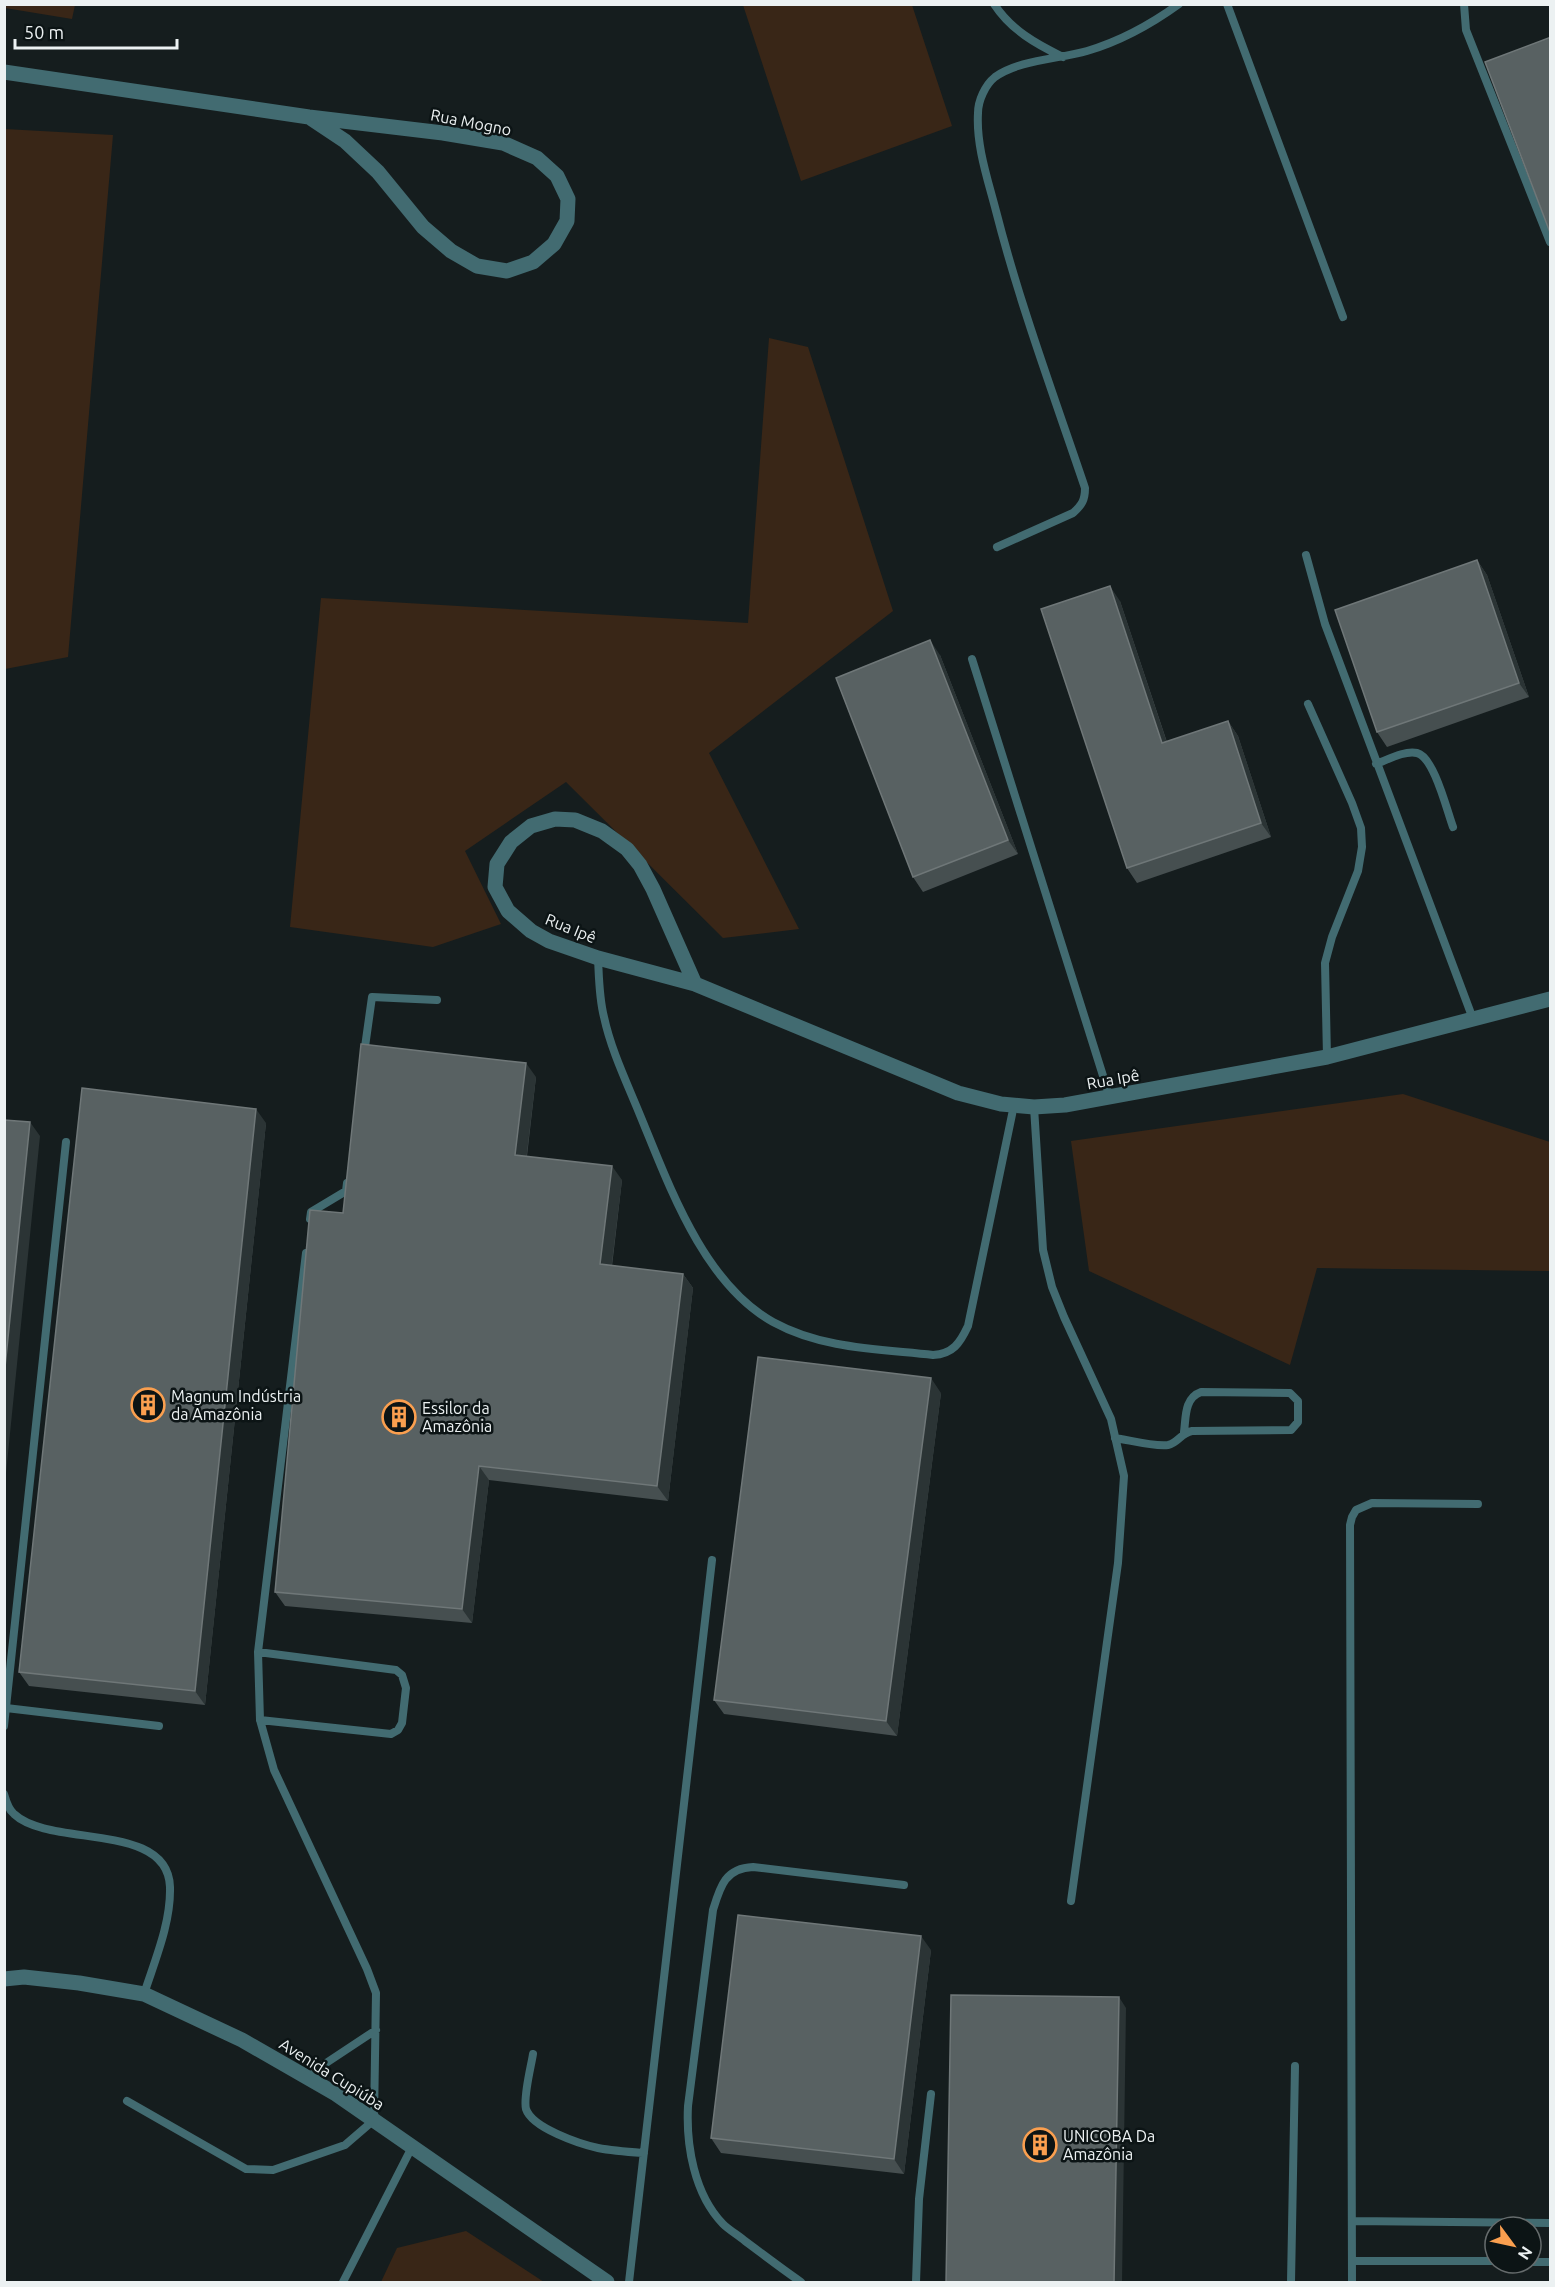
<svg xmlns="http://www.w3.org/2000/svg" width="1555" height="2287" viewBox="0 0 1555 2287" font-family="Ubuntu,sans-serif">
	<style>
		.green { fill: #392617 }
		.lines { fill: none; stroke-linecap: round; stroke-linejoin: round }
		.service { stroke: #426b71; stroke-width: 8 }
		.minor { stroke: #426b71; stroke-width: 15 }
		.tertiary { stroke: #426b71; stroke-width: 15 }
		.wall { fill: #464f50 }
		.shaded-wall { fill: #2b3435 }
		.building { fill: #586162; stroke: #6f7778; stroke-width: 1.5 }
		.labels { text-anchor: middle; stroke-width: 5; stroke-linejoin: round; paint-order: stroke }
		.street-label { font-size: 16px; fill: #ecf1f2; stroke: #0c1415 }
		.poi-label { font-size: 16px; fill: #ecf1f2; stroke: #0c1415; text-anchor: start }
	</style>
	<rect width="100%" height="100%" fill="#151d1e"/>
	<path class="green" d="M4,5L5,4L75,5L72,19L5,8Z
		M743,5H912L952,126L801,181Z
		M5,129L113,135L68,657L5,669Z
		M769,338L808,347L893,611L709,753L799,929L723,938L566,782L465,851L501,924L433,947L290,927L321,598L748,623Z
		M1403,1094L1550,1142V1271L1317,1268L1290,1365L1089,1271L1071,1141Z
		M466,2231L544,2282H381L397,2248Z"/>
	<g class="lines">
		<path class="service" d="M994,4C1011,30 1036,44 1063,57
			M1227,4L1343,317
			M1464,4L1466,30L1550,242
			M997,547L1073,513C1082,505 1085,500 1085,488C1054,396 1020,305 996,211C988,180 976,146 978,113C978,101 985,85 995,77C1018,60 1059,59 1087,51C1121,41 1150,25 1179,4
			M1306,555L1325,624L1473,1019
			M972,659L1110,1098
			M1308,704L1352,803L1361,828L1362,847L1358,871L1332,937L1325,963L1327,1057
			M1376,764C1387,760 1405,750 1417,753C1434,757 1447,811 1453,827
			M598,958C599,977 599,998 604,1017C611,1050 627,1083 640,1115C669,1185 703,1283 773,1322C822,1349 879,1349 933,1355C953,1354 960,1343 968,1326L1014,1105
			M364,1054L372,997L437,1000
			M1034,1107L1043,1250L1052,1287L1064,1317L1111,1419L1124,1476L1118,1563L1071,1901
			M310,1219L311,1212L346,1191L347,1183
			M1115,1438C1129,1440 1155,1447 1168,1445C1178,1443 1181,1433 1192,1431L1291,1430L1298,1422V1401L1290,1393L1201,1392C1184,1398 1186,1418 1184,1432
			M258,1652L396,1670L402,1675L406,1688L402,1723L398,1730L391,1734L260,1720
			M6,1708L159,1726
			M4,1726L66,1142
			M4,1794C6,1801 8,1809 14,1814C50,1848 168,1821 170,1887C171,1923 155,1960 144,1994
			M533,2054C531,2067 523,2097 526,2109C532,2128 580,2144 598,2148C613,2151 629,2152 644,2153
			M305,2077L376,2030
			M127,2101L246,2169L273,2170L345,2145L374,2120L376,1993L367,1969L274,1770L260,1720L258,1652L306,1253
			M1352,2221L1550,2223
			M1352,2261H1495
			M1531,2262H1550
			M343,2282L412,2147
			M629,2282L712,1560
			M801,2282C782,2269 764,2255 745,2241C738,2235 729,2230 723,2224C694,2194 686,2145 688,2106L713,1910C720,1887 725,1868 753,1867L904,1885
			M916,2282L919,2199L931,2094
			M1291,2282L1295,2066
			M1352,2282L1350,1525L1352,1517L1356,1510L1372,1503L1478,1504"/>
		<path class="minor" d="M4,72L309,117L443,133L503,143L537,158L557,176L568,199L567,221L554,244L533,262L507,271L477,266L451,251L423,227L378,172L345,141L309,117
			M695,984L653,889L640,865L627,849L602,831L575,820L555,819L531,826L511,842L497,864L495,887L508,911L531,931L549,941L598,958L695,984L958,1093L1001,1104L1034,1107L1065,1105L1327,1057L1550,999"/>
		<path class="tertiary" d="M4,1979L24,1977L79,1983L144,1994L242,2040L336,2094L607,2282"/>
	</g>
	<path class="wall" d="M1477,560L1487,575L1529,697L1387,747L1377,732Z
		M1120,601L1167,742L1228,721L1238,736L1271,837L1137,883L1127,868Z
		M940,655L1018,854L923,892L913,877Z
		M536,1077L527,1156L622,1180L612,1266L683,1274L693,1288L668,1501L489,1480L472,1623L285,1606L275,1592L343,1213Z
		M266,1123L205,1705L29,1686L19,1672Z
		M941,1393L897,1736L724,1714L714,1700Z
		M931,1950L904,2174L721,2153L711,2138Z"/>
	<path class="shaded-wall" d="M1477,560L1487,575L1529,697L1519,683Z
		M1110,586L1120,601L1172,758L1162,743Z
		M930,640L940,655L1018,854L1008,840Z
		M1228,721L1238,736L1271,837L1261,823Z
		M526,1063L536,1077L525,1169L515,1155Z
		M256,1109L266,1123L205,1705L195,1691Z
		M30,1122L40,1136L4,1493V1377Z
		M612,1166L622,1180L610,1279L600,1264Z
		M683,1274L693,1288L668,1501L657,1486Z
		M931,1378L941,1393L897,1736L886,1721Z
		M479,1466L489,1480L472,1623L462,1609Z
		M921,1936L931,1950L904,2174L894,2159Z
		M1119,1997L1126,2008L1122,2283H1114Z"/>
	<path class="building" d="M1551,37V235L1485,62Z
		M1477,560L1519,683L1377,732L1335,610Z
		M1110,586L1162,743L1228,721L1261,823L1127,868L1041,609Z
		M930,640L1008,840L913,877L836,678Z
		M361,1044L526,1063L515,1155L612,1166L600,1264L683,1274L657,1486L479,1466L462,1609L275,1592L310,1210L343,1213Z
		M82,1088L256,1109L195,1691L19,1672Z
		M4,1120L30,1122L4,1377Z
		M758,1357L931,1378L886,1721L714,1700Z
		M738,1915L921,1936L894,2159L711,2138Z
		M951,1995L1119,1997L1114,2283H946Z"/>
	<defs>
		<symbol id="building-ring" viewBox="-11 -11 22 22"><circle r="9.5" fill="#0c1415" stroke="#fa9f4f" stroke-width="1.5"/><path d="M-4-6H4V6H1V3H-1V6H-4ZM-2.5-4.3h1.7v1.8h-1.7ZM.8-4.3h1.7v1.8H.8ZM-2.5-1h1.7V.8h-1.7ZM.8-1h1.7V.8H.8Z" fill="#fa9f4f"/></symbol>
	</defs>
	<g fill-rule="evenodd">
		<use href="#building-ring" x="129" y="1386" width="38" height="38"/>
		<use href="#building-ring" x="380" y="1398" width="38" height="38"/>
		<use href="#building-ring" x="1021" y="2126" width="38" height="38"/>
	</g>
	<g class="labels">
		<g class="street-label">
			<text transform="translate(471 122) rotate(11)" y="6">Rua Mogno</text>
			<text transform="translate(571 928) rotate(22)" y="6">Rua Ipê</text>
			<text transform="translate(1113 1079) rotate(-10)" y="6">Rua Ipê</text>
			<text transform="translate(332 2074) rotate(32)" y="6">Avenida Cupiúba</text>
		</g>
		<g class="poi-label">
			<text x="171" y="1402">Magnum Indústria<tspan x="171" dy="18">da Amazônia</tspan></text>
			<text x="422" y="1414">Essilor da<tspan x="422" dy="18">Amazônia</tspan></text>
			<text x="1063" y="2142">UNICOBA Da<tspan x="1063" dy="18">Amazônia</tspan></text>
		</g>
	</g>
	<rect width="1555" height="2287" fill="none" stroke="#ecf1f2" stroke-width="12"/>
	<g transform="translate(1513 2245) rotate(123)"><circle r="28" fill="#0c1415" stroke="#666c6d" stroke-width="1.5"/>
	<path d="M0-4.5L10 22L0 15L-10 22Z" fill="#fa9f4f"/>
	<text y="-9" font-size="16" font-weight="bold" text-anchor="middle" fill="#ecf1f2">N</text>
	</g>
	<path d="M15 39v9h162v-9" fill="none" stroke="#ecf1f2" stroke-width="3"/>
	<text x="24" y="39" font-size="18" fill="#ecf1f2" stroke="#0c1415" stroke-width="4.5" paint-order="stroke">50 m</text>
</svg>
